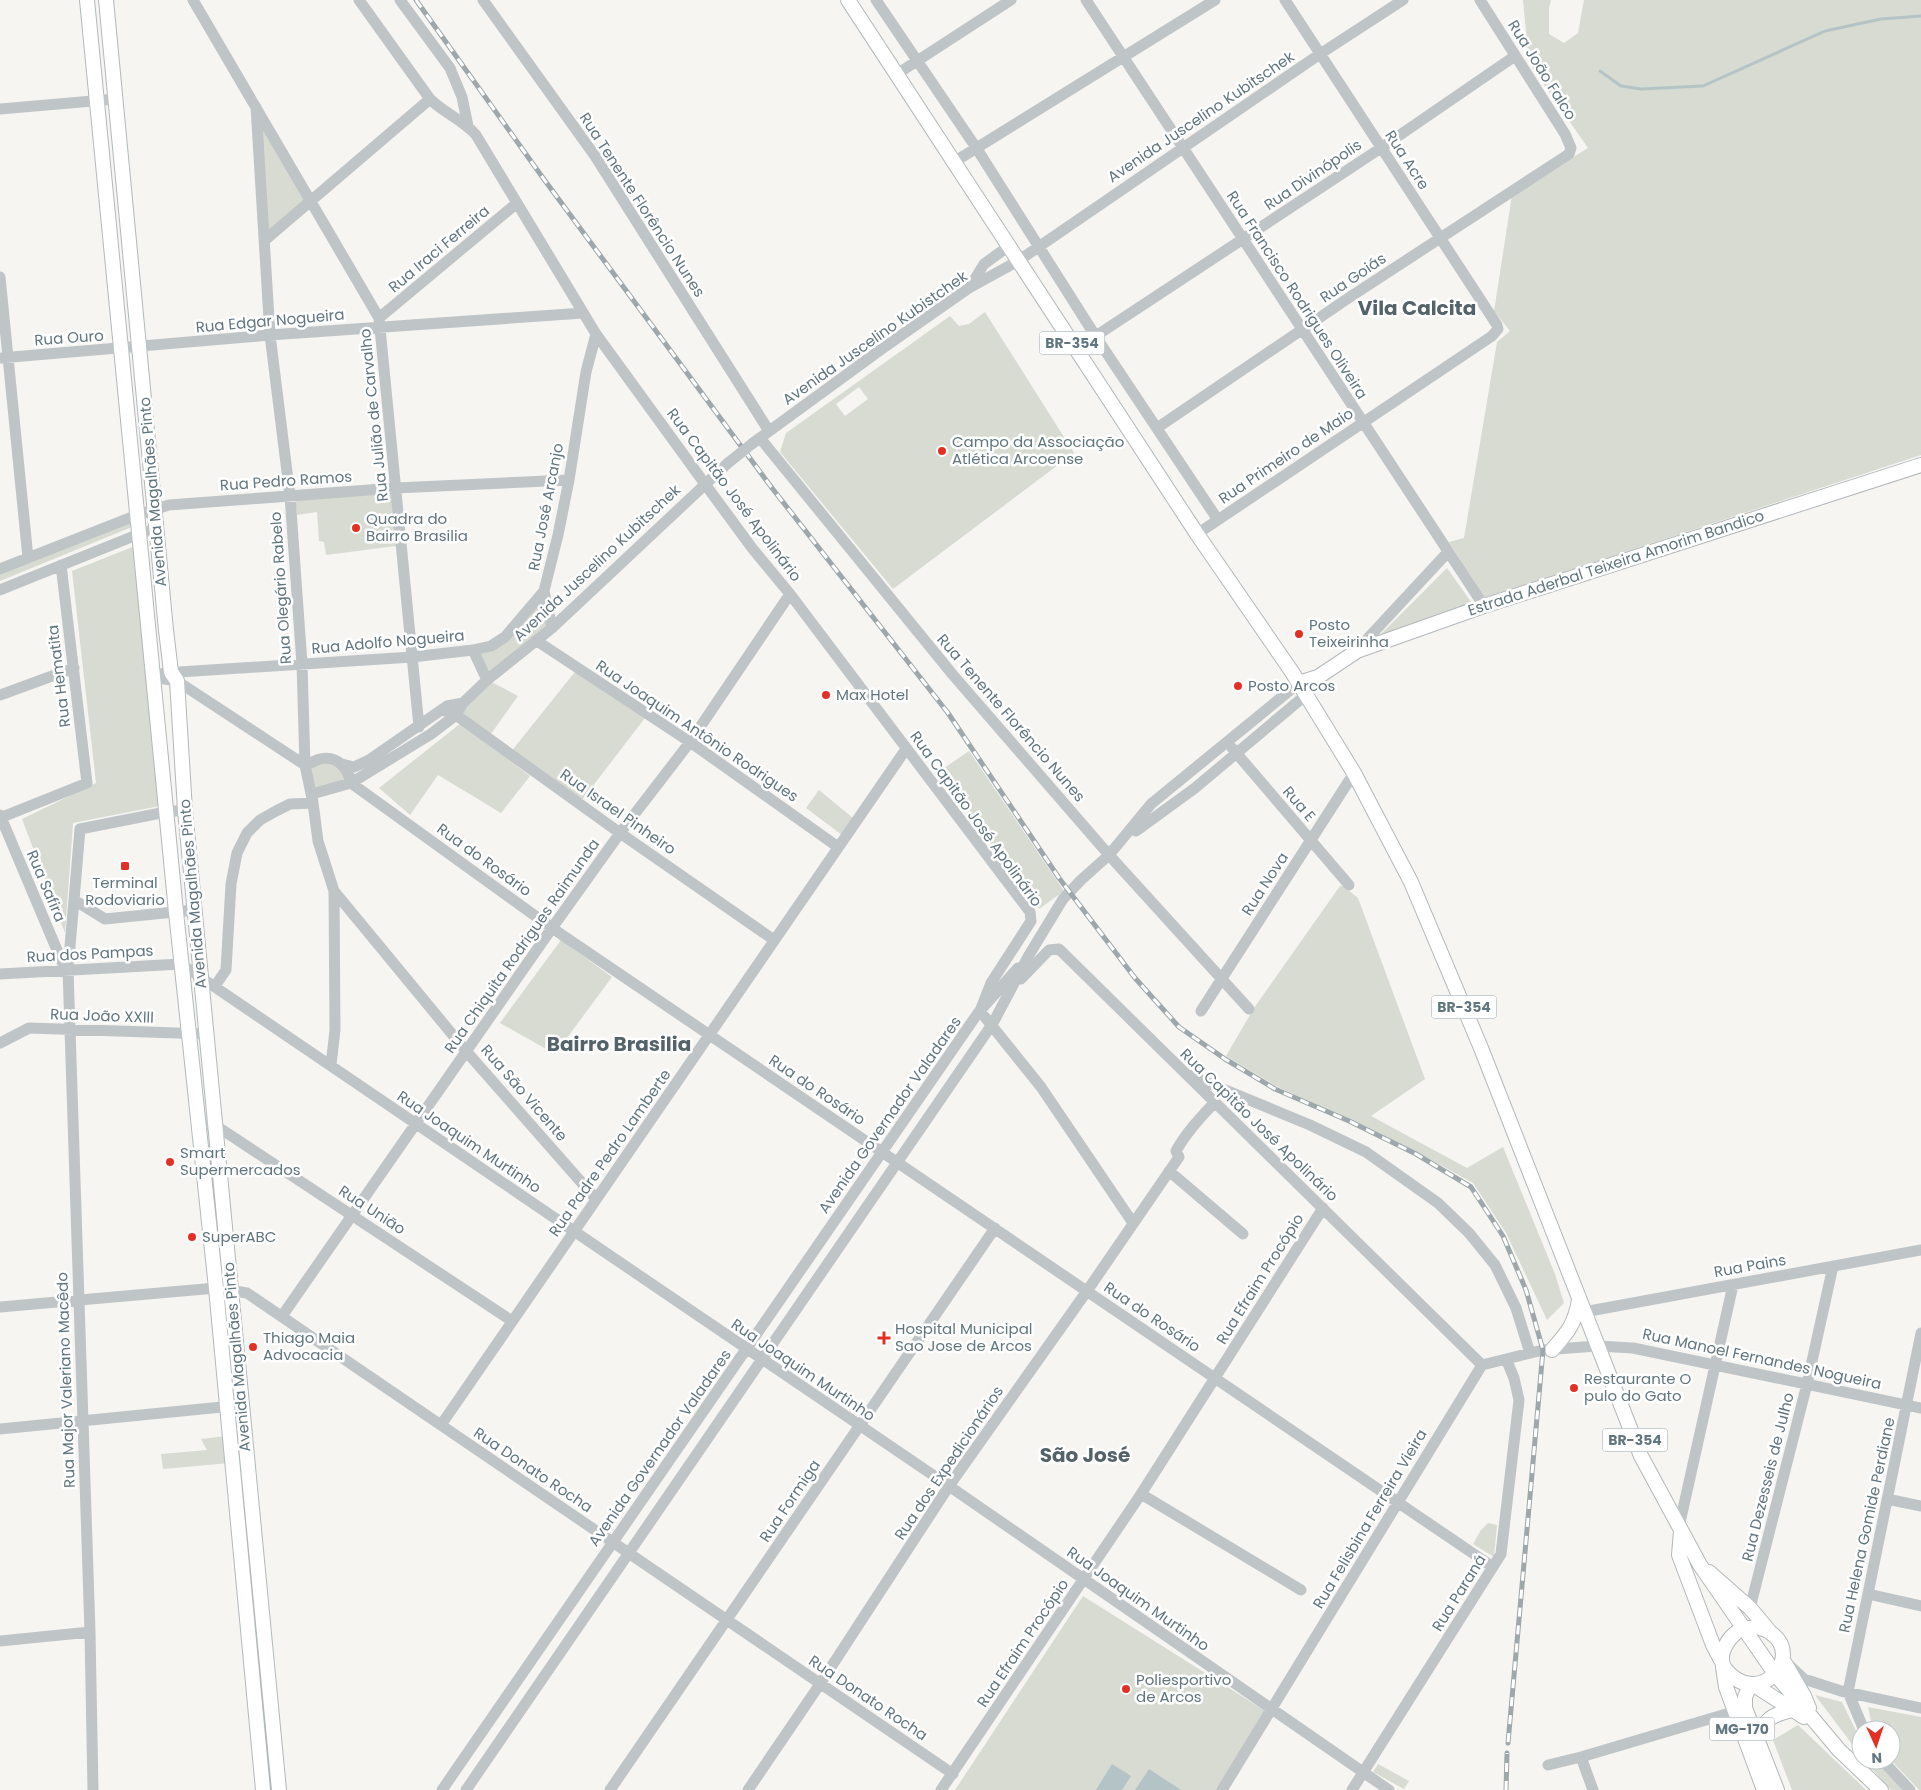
<svg xmlns="http://www.w3.org/2000/svg" width="1921" height="1790" viewBox="0 0 1921 1790" font-family="Poppins,sans-serif">
	<style>
		.green { fill: #d7dbd1; fill-rule: evenodd }
		.water { fill: #b4c4c6 }
		.lines { fill: none; stroke-linecap: round; stroke-linejoin: round }
		.stream { stroke: #b4c4c6; stroke-width: 3 }
		.major-casing { stroke: #b2b8bb; stroke-width: 16 }
		.minor { stroke: #bfc4c7; stroke-width: 11 }
		.major { stroke: #fff; stroke-width: 14 }
		.rail-casing { stroke: #9ea7ab; stroke-width: 5 }
		.rail { stroke: #fff; stroke-width: 3; stroke-dasharray: 9; stroke-linecap: butt }
		.minor-bridge { stroke: #bfc4c7; stroke-width: 11 }
		.poi-dot { fill: #e33025; stroke: #fff; stroke-width: 2 }
		.labels { text-anchor: middle; stroke-width: 5; stroke-linejoin: round; paint-order: stroke }
		.shield { fill: #fff; stroke: #909fa5; stroke-width: 1 }
		.shield-label { font-size: 14px; font-weight: bold; fill: #61767e }
		.street-label { font-size: 15px; fill: #61767e; stroke: #fff }
		.poi-label { font-size: 15px; fill: #61767e; stroke: #fff; text-anchor: start }
		.district-label { font-size: 20px; font-weight: bold; fill: #536369; stroke: #fff }
	</style>
	<rect width="100%" height="100%" fill="#f6f5f2"/>
	<path class="green" d="M1523,0H1551L1549,8V34L1564,43L1578,33L1584,0H1921V455L1485,598L1449,542L1464,538L1497,342L1510,331L1494,311L1512,195L1588,148L1529,63Z
		M256,107L310,202L265,240Z
		M985,312L1074,453L893,589L780,452L786,433L950,316L959,326L969,324ZM859,387L868,399L845,416L836,404Z
		M392,494L396,546L326,555L324,542L319,541L317,512L297,515L295,499Z
		M131,521L132,527L0,581V573Z
		M140,544L160,806L73,823L65,933L22,819L96,783L72,571Z
		M1447,568L1472,603L1376,639Z
		M544,591L552,628L488,680L518,696L488,738L456,715L487,680L473,650L494,644Z
		M578,668L648,714L579,804L510,753Z
		M461,723L530,776L501,813L438,775L410,815L379,788Z
		M969,751L1064,891L1039,909L937,773Z
		M331,759L351,783L312,794L305,765Z
		M819,790L853,818L842,835L806,808Z
		M1340,886H1343L1358,898L1425,1079L1371,1116L1467,1168L1503,1147L1555,1274L1564,1303L1547,1320L1506,1233L1473,1183L1417,1152L1274,1085L1226,1056L1254,1008Z
		M561,940L612,977L555,1054L500,1023Z
		M227,1436L230,1463L163,1469L161,1454L207,1450L201,1439Z
		M1488,1523L1497,1525L1494,1557L1473,1544L1481,1530Z
		M1083,1596L1267,1712L1217,1790H955Z
		M1815,1695L1842,1702L1861,1741V1756Z
		M1868,1707L1921,1717V1790H1919L1891,1760V1730H1873Z
		M1798,1725L1861,1785L1866,1790H1792L1773,1740Z
		M1864,1760H1876L1903,1790H1891Z
		M1378,1764L1409,1781L1404,1789L1373,1772Z"/>
	<path class="water" d="M1112,1764L1131,1776L1122,1790H1096Z
		M1149,1769L1181,1790H1135Z"/>
	<g class="lines">
		<path class="stream" d="M1600,71L1621,86L1641,89L1703,86L1825,31L1881,19L1921,16"/>
		<defs>
			<path id="major" d="M87,0L176,912L216,1288L263,1790
				M106,0L166,630L171,672L177,681L185,810L279,1790
				M848,0L1197,534L1292,672L1354,773L1411,882L1481,1048L1641,1456L1700,1565L1776,1675L1839,1750L1881,1790
				M1299,683L1318,677L1357,651L1484,606L1921,465
				M1552,1350C1568,1332 1575,1324 1579,1300
				M1681,1531L1679,1555L1713,1645L1721,1660
				M1709,1572L1750,1608L1770,1632
				M1757,1627C1762,1629 1768,1630 1771,1633C1805,1657 1759,1709 1726,1670C1715,1657 1728,1636 1742,1629C1746,1628 1752,1628 1757,1627Z
				M1783,1660L1804,1696L1809,1708
				M1723,1667L1726,1687L1764,1790
				M1750,1685L1745,1697V1708L1777,1790
				M1754,1685L1804,1717
				M1757,1739C1766,1718 1771,1715 1793,1710"/>
		</defs>
		<use href="#major" class="major-casing"/>
		<path class="minor" d="M193,0L379,318L419,727
			M359,0L430,99C444,113 463,120 476,135L596,334L705,484L752,548L790,594L1030,912L1031,921L991,983L980,1011L1041,1087L1133,1223
			M400,0L450,68L462,97L468,126
			M483,0L595,156L769,431
			M876,0L977,149L1096,337L1218,520
			M1086,0L1484,606
			M897,74L1011,0
			M256,107L270,335L290,496L302,664L305,765L313,803L318,841L334,891L335,1030L331,1065
			M0,109L116,99
			M954,162L1215,0
			M265,240L430,99
			M0,277L28,558
			M970,287L984,264L1009,246
			M379,318L517,203
			M1076,349L1381,148L1515,56
			M0,358L270,335L583,313
			M1157,428L1350,297L1569,154L1571,148L1565,134L1480,0
			M760,438L953,675L1109,855L1249,1009
			M753,443L883,348L969,288L1018,261L1320,54L1403,0
			M1197,534L1492,336L1498,329L1497,325L1285,0
			M0,569L137,515L169,505L396,488L569,480
			M0,590L139,534L157,529
			M544,591L552,628
			M537,641L690,742L838,847
			M473,650L491,646L505,637L544,591L558,535L569,480L586,372L596,334
			M1357,650L1448,552
			M164,673L412,657L473,650L487,680
			M153,677L177,681L305,765C310,764 315,760 320,759C337,755 348,768 351,783L552,928L1493,1567
			M0,695L74,668
			M443,710L456,715L620,833L774,940
			M1232,748L1349,885
			M342,764L354,767L369,760L447,706L463,703
			M185,810L166,812L80,829L74,900L105,919L194,910
			M0,815L65,969
			M0,818L87,783L61,565
			M1136,831L1195,788L1307,694
			M334,891L466,1051L596,1199
			M74,900L68,969L90,1632L93,1790
			M0,974L181,964L949,1486L1389,1790
			M1021,979L1049,950L1059,949L1482,1365
			M215,986L226,970L231,884L237,853L247,833L260,820L276,811L290,804L313,803L312,794L351,783L431,734L456,715L463,703L487,680L552,628L728,463
			M1201,1011L1354,773
			M0,1043L29,1028L206,1034
			M1189,1075L1310,1125L1366,1152L1438,1203L1469,1233L1495,1265L1516,1308L1530,1353
			M199,1125H215L512,1321
			M1169,1171L1243,1234
			M0,1307L216,1288L247,1293L953,1774
			M1584,1312L1921,1250
			M282,1316L552,928L620,833L690,742L790,594
			M441,1425L906,749
			M0,1429L242,1405
			M1141,1494L1301,1590
			M1887,1499L1921,1506
			M1679,1527L1733,1285
			M1868,1594L1921,1606
			M1750,1608L1807,1384L1833,1266
			M0,1641L90,1632
			M1789,1665L1804,1679L1841,1691L1921,1708
			M1864,1730L1848,1692L1921,1333
			M1581,1757L1593,1790
			M1882,1760L1910,1790
			M1548,1765L1581,1757L1743,1709
			M442,1790L978,1013L1018,968
			M466,1790L993,1023L1029,955L1063,899L1081,880L1109,855L1151,804L1299,683
			M610,1790L995,1228
			M748,1790L820,1684L949,1486L1087,1291L1179,1157L1176,1151C1186,1133 1200,1118 1214,1103
			M941,1790L1141,1494L1323,1208
			M1222,1790L1482,1365L1543,1350L1597,1346L1633,1348L1921,1408
			M1352,1790L1501,1554L1519,1400L1514,1378L1506,1359"/>
		<use href="#major" class="major"/>
		<defs>
			<path id="rail" d="M416,0L543,178L772,488L948,713L1059,878L1135,978L1179,1027L1225,1059L1275,1089L1349,1121L1416,1154L1471,1187L1503,1236L1526,1290L1543,1350L1508,1743
				M1506,1790L1507,1753"/>
		</defs>
		<use href="#rail" class="rail-casing"/>
		<use href="#rail" class="rail"/>
		<path class="minor-bridge" d="M728,463L753,443"/>
	</g>
	<g class="poi-dot">
		<circle cx="942" cy="451" r="5"/>
		<circle cx="356" cy="528" r="5"/>
		<circle cx="1299" cy="634" r="5"/>
		<circle cx="1238" cy="686" r="5"/>
		<circle cx="826" cy="695" r="5"/>
		<rect x="120" y="861" width="10" height="10" rx="2.5"/>
		<circle cx="170" cy="1162" r="5"/>
		<circle cx="192" cy="1237" r="5"/>
		<path d="M881.5 1330.5h5v5h5v5h-5v5h-5v-5h-5v-5h5z"/>
		<circle cx="253" cy="1347" r="5"/>
		<circle cx="1574" cy="1388" r="5"/>
		<circle cx="1126" cy="1689" r="5"/>
	</g>
	<g class="labels">
		<g class="shield">
			<rect x="1039.5" y="331.5" width="65" height="23" rx="4"/>
			<rect x="1431.5" y="995.5" width="65" height="23" rx="4"/>
			<rect x="1602.5" y="1428.5" width="65" height="23" rx="4"/>
			<rect x="1709.5" y="1717.5" width="65" height="23" rx="4"/>
		</g>
		<g class="shield-label">
			<text x="1072" y="348">BR-354</text>
			<text x="1464" y="1012">BR-354</text>
			<text x="1635" y="1445">BR-354</text>
			<text x="1742" y="1734">MG-170</text>
		</g>
		<g class="street-label">
			<text transform="translate(1542 70) rotate(58)" y="5">Rua João Falco</text>
			<text transform="translate(1201 117) rotate(-34)" y="5">Avenida Juscelino Kubitschek</text>
			<text transform="translate(1407 160) rotate(57)" y="5">Rua Acre</text>
			<text transform="translate(1313 175) rotate(-34)" y="5">Rua Divinópolis</text>
			<text transform="translate(642 205) rotate(57)" y="5">Rua Tenente Florêncio Nunes</text>
			<text transform="translate(439 249) rotate(-40)" y="5">Rua Iraci Ferreira</text>
			<text transform="translate(1353 278) rotate(-34)" y="5">Rua Goiás</text>
			<text transform="translate(1297 295) rotate(57)" y="5">Rua Francisco Rodrigues Oliveira</text>
			<text transform="translate(270 321) rotate(-5)" y="5">Rua Edgar Nogueira</text>
			<text transform="translate(69 338) rotate(-4)" y="5">Rua Ouro</text>
			<text transform="translate(875 338) rotate(-35)" y="5">Avenida Juscelino Kubistchek</text>
			<text transform="translate(374 415) rotate(-96)" y="5">Rua Julião de Carvalho</text>
			<text transform="translate(1286 456) rotate(-34)" y="5">Rua Primeiro de Maio</text>
			<text transform="translate(286 481) rotate(-4)" y="5">Rua Pedro Ramos</text>
			<text transform="translate(153 492) rotate(-95)" y="5">Avenida Magalhães Pinto</text>
			<text transform="translate(734 495) rotate(53)" y="5">Rua Capitão José Apolinário</text>
			<text transform="translate(546 507) rotate(-79)" y="5">Rua José Arcanjo</text>
			<text transform="translate(597 563) rotate(-43)" y="5">Avenida Juscelino Kubitschek</text>
			<text transform="translate(1616 563) rotate(-18)" y="5">Estrada Aderbal Teixeira Amorim Bandico</text>
			<text transform="translate(281 588) rotate(-94)" y="5">Rua Olegário Rabelo</text>
			<text transform="translate(388 642) rotate(-5)" y="5">Rua Adolfo Nogueira</text>
			<text transform="translate(59 676) rotate(-97)" y="5">Rua Hematita</text>
			<text transform="translate(1011 718) rotate(49)" y="5">Rua Tenente Florêncio Nunes</text>
			<text transform="translate(697 731) rotate(34)" y="5">Rua Joaquim Antônio Rodrigues</text>
			<text transform="translate(1299 804) rotate(49)" y="5">Rua E</text>
			<text transform="translate(618 812) rotate(35)" y="5">Rua Israel Pinheiro</text>
			<text transform="translate(976 819) rotate(54)" y="5">Rua Capitão José Apolinário</text>
			<text transform="translate(484 860) rotate(36)" y="5">Rua do Rosário</text>
			<text transform="translate(1265 884) rotate(-57)" y="5">Rua Nova</text>
			<text transform="translate(46 886) rotate(67)" y="5">Rua Safira</text>
			<text transform="translate(193 894) rotate(-95)" y="5">Avenida Magalhães Pinto</text>
			<text transform="translate(522 946) rotate(-55)" y="5">Rua Chiquita Rodrigues Raimunda</text>
			<text transform="translate(90 954) rotate(-3)" y="5">Rua dos Pampas</text>
			<text transform="translate(102 1016) rotate(2)" y="5">Rua João XXlll</text>
			<text transform="translate(817 1090) rotate(34)" y="5">Rua do Rosário</text>
			<text transform="translate(524 1093) rotate(49)" y="5">Rua São Vicente</text>
			<text transform="translate(890 1115) rotate(-55)" y="5">Avenida Governador Valadares</text>
			<text transform="translate(1259 1125) rotate(44)" y="5">Rua Capitão José Apolinário</text>
			<text transform="translate(469 1142) rotate(34)" y="5">Rua Joaquim Murtinho</text>
			<text transform="translate(610 1153) rotate(-55)" y="5">Rua Padre Pedro Lamberte</text>
			<text transform="translate(372 1210) rotate(33)" y="5">Rua União</text>
			<text transform="translate(1750 1266) rotate(-10)" y="5">Rua Pains</text>
			<text transform="translate(1260 1279) rotate(-58)" y="5">Rua Efraim Procópio</text>
			<text transform="translate(1152 1317) rotate(34)" y="5">Rua do Rosário</text>
			<text transform="translate(237 1357) rotate(-95)" y="5">Avenida Magalhães Pinto</text>
			<text transform="translate(1762 1359) rotate(12)" y="5">Rua Manoel Fernandes Nogueira</text>
			<text transform="translate(803 1370) rotate(34)" y="5">Rua Joaquim Murtinho</text>
			<text transform="translate(66 1380) rotate(-92)" y="5">Rua Major Valeriano Macêdo</text>
			<text transform="translate(660 1448) rotate(-55)" y="5">Avenida Governador Valadares</text>
			<text transform="translate(949 1463) rotate(-56)" y="5">Rua dos Expedicionários</text>
			<text transform="translate(533 1470) rotate(34)" y="5">Rua Donato Rocha</text>
			<text transform="translate(1768 1477) rotate(-76)" y="5">Rua Dezesseis de Julho</text>
			<text transform="translate(790 1501) rotate(-56)" y="5">Rua Formiga</text>
			<text transform="translate(1370 1519) rotate(-59)" y="5">Rua Felisbina Ferreira Vieira</text>
			<text transform="translate(1867 1525) rotate(-78)" y="5">Rua Helena Gomide Perdiane</text>
			<text transform="translate(1459 1593) rotate(-58)" y="5">Rua Paraná</text>
			<text transform="translate(1138 1599) rotate(35)" y="5">Rua Joaquim Murtinho</text>
			<text transform="translate(1023 1643) rotate(-56)" y="5">Rua Efraim Procópio</text>
			<text transform="translate(868 1698) rotate(34)" y="5">Rua Donato Rocha</text>
		</g>
		<g class="poi-label">
			<text x="952" y="447">Campo da Associação<tspan x="952" dy="17">Atlética Arcoense</tspan></text>
			<text x="366" y="524">Quadra do<tspan x="366" dy="17">Bairro Brasilia</tspan></text>
			<text x="1309" y="630">Posto<tspan x="1309" dy="17">Teixeirinha</tspan></text>
			<text x="1248" y="691">Posto Arcos</text>
			<text x="836" y="700">Max Hotel</text>
			<text x="125" y="888" text-anchor="middle">Terminal<tspan x="125" dy="17">Rodoviario</tspan></text>
			<text x="180" y="1158">Smart<tspan x="180" dy="17">Supermercados</tspan></text>
			<text x="202" y="1242">SuperABC</text>
			<text x="895" y="1334">Hospital Municipal<tspan x="895" dy="17">Sao Jose de Arcos</tspan></text>
			<text x="263" y="1343">Thiago Maia<tspan x="263" dy="17">Advocacia</tspan></text>
			<text x="1584" y="1384">Restaurante O<tspan x="1584" dy="17">pulo do Gato</tspan></text>
			<text x="1136" y="1685">Poliesportivo<tspan x="1136" dy="17">de Arcos</tspan></text>
		</g>
		<g class="district-label">
			<text x="1417" y="315">Vila Calcita</text>
			<text x="619" y="1051">Bairro Brasilia</text>
			<text x="1085" y="1462">São José</text>
		</g>
	</g>
	<g transform="translate(1876 1745) rotate(177)"><circle r="24" fill="#ffffff" stroke="#c0c8cb"/>
	<path d="M0-4L9 19L0 12L-9 19Z" fill="#e33025"/>
	<text y="-8" font-size="14" font-weight="bold" text-anchor="middle" fill="#61767e">N</text>
	</g>
</svg>
